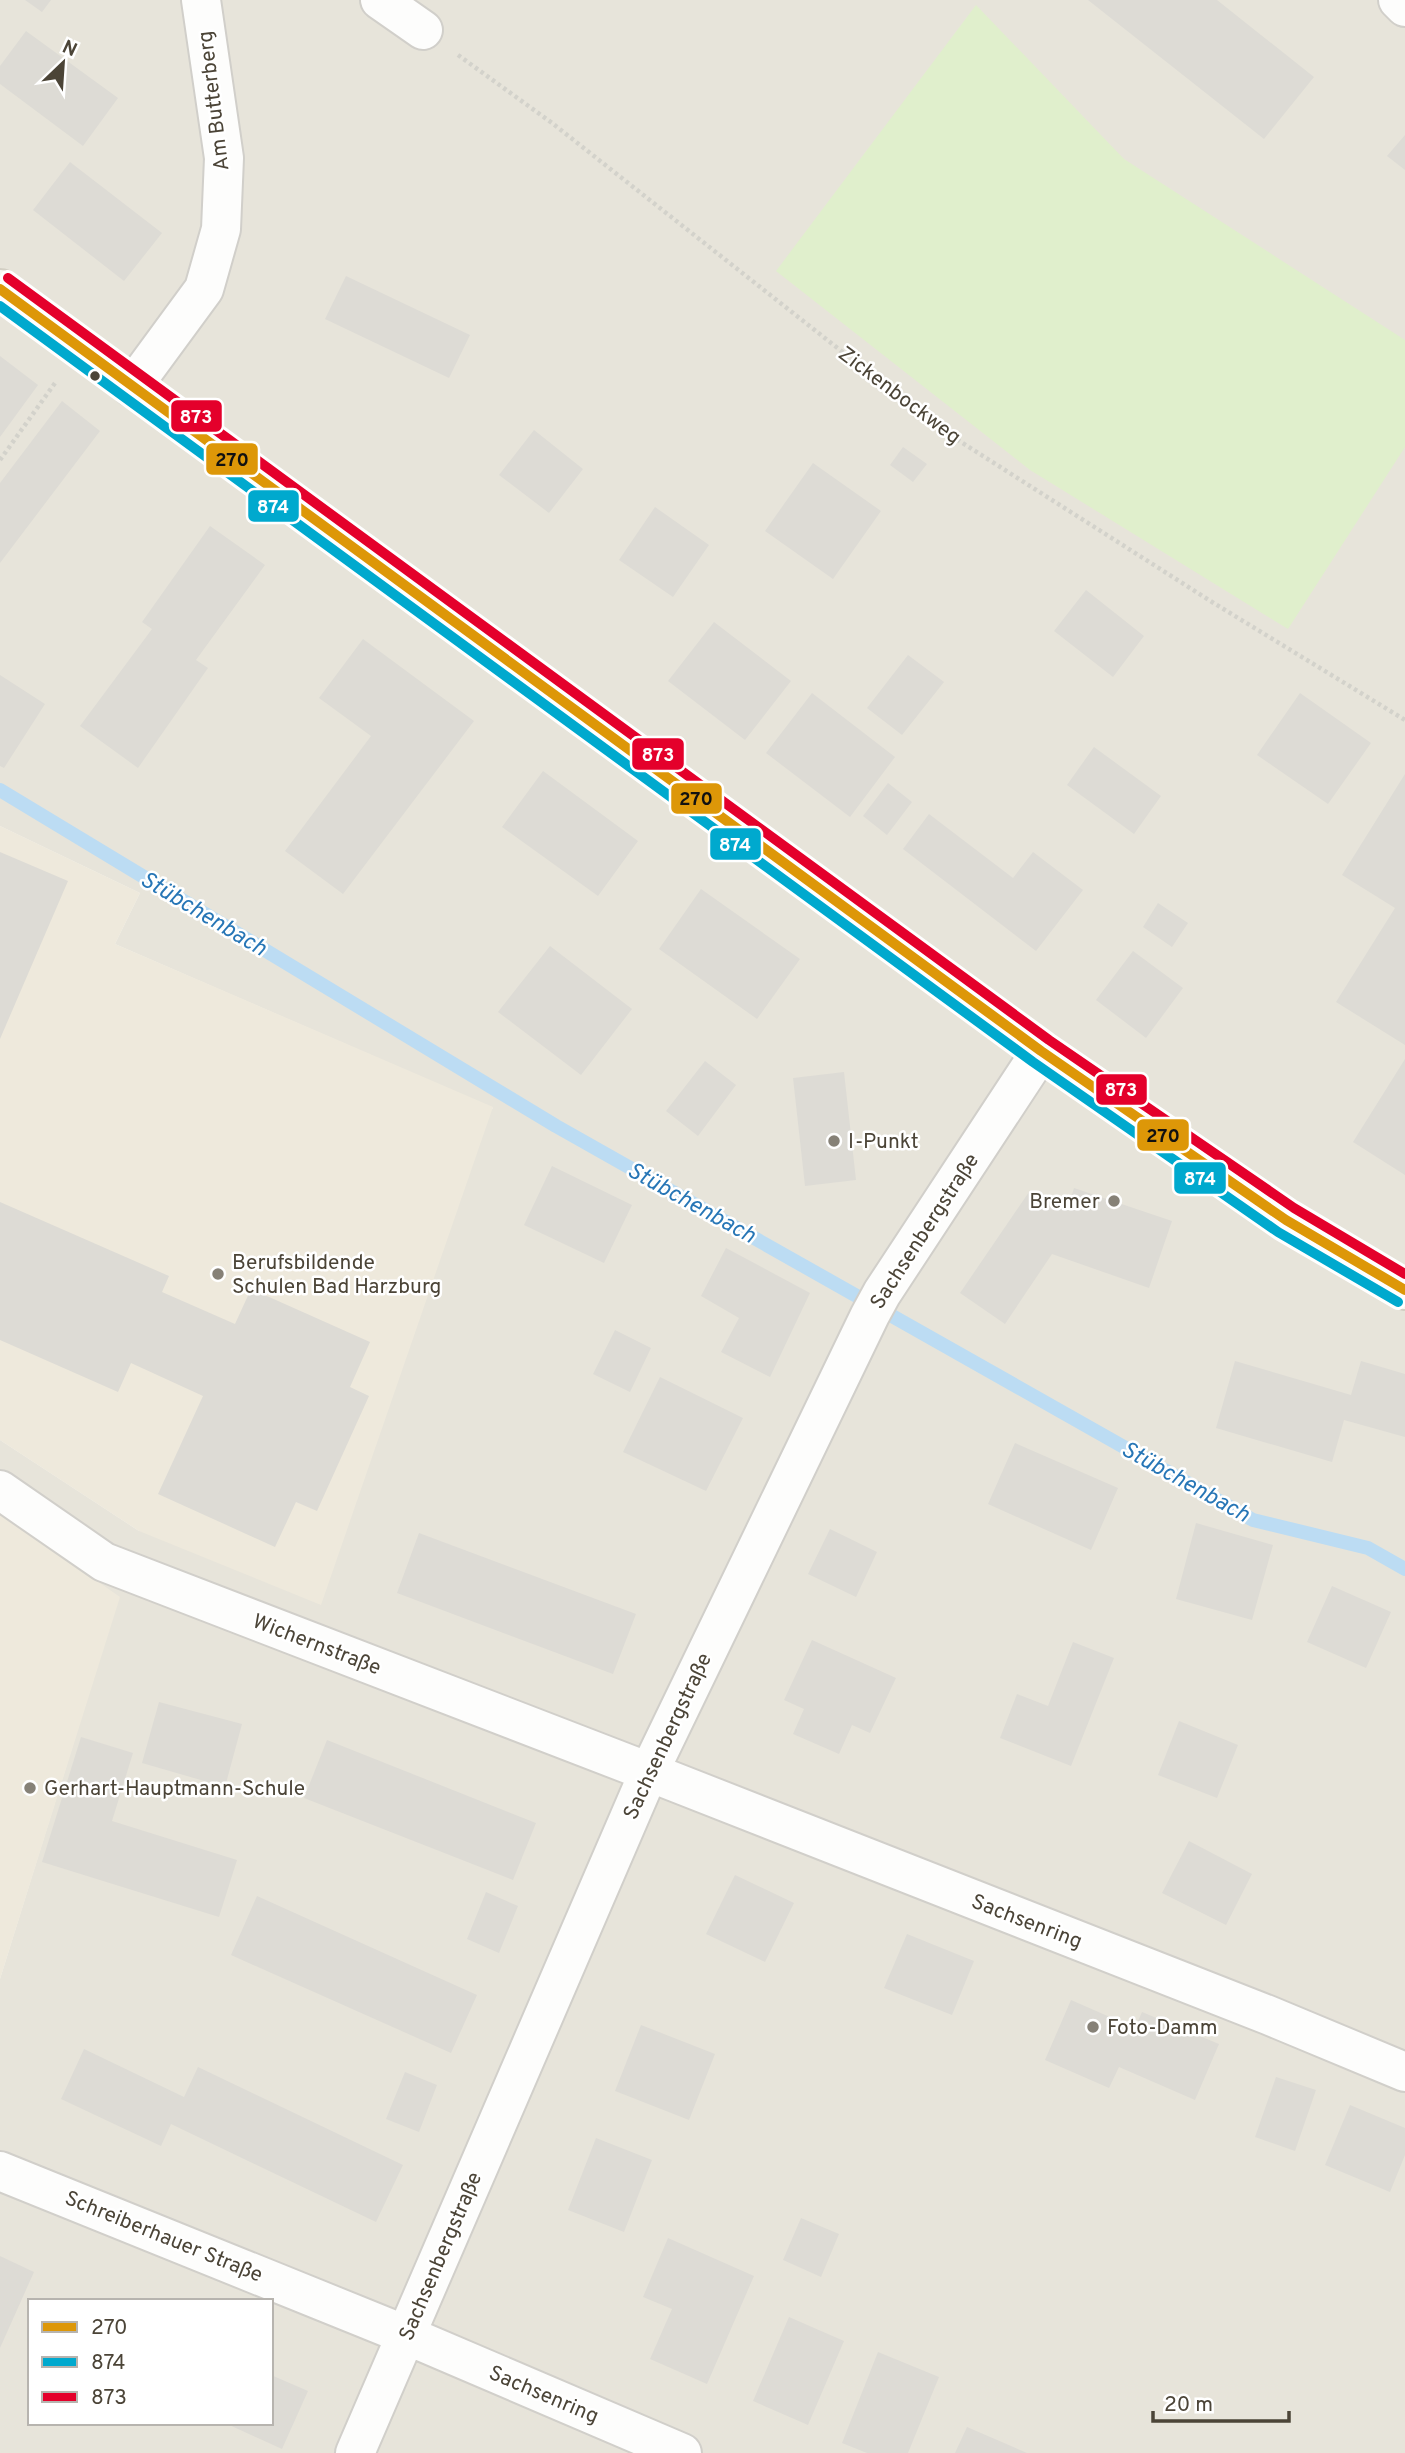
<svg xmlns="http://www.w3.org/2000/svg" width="1405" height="2453" viewBox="0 0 1405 2453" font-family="Overpass,sans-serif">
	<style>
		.residential { fill: #e7e4da; fill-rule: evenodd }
		.education { fill: #eee9dc }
		.green { fill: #e0efcc }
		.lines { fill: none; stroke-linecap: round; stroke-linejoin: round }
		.stream { stroke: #bcdcf3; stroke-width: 14 }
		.building { fill: #dddbd5 }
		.street-casing { stroke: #d1cfca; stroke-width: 42 }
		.secondary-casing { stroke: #d3cfc4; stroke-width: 42 }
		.path { stroke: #d3d2cb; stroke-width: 4.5; stroke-dasharray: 3.5 3.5; stroke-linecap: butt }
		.street { stroke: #fdfdfc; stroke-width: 38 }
		.secondary { stroke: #f7f6f0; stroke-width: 38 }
		.bus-1-casing { stroke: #fff; stroke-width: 16 }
		.bus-2-casing { stroke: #fff; stroke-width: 16 }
		.bus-3-casing { stroke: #fff; stroke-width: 16 }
		.bus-1 { stroke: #dd9708; stroke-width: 10 }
		.bus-2 { stroke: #00a9ce; stroke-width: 10 }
		.bus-3 { stroke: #e4002b; stroke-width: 10 }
		.bus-dot { fill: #4b4437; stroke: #fff; stroke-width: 2.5 }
		.poi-dot { fill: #868177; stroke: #fff; stroke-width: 2.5 }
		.labels { text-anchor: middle; stroke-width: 5; stroke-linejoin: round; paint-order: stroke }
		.street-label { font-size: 21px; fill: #4b4437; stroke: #fff }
		.poi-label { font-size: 21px; fill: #4b4437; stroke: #fff; text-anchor: start }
		.water-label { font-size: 23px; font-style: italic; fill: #2776b6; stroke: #fff }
		.line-badge { stroke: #fff; stroke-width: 2.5 }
		.badge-label { font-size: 19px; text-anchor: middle; font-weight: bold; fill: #fff }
		.pale-badge-label { font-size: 19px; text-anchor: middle; font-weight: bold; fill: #111 }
	</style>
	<rect width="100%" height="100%" fill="#f3f2ed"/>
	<path class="residential" d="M0,0H1405V2453H0V1979L119,1597L0,1514V1440L139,1531L493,1108L115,944L140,893L0,826ZM30,2301H271V2423H30Z"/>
	<path class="education" d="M0,826L140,893L115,944L493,1107L321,1605L139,1531L0,1440Z
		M0,1514L120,1597L0,1979Z"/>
	<path class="green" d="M976,5L1124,159L1405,340V447L1288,629L1030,470L776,271Z"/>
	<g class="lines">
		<path class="stream" d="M0,790L556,1126L1253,1520L1368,1548L1405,1569"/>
	</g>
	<path class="building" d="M25,0H51L42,12Z
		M1088,0H1217L1314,77L1264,139Z
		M26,31L118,98L83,146L0,84V66Z
		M1405,135V170L1387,156Z
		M70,162L162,233L124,281L33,210Z
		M346,276L470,335L449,378L325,319Z
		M0,356L38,385L0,437Z
		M62,401L100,431L0,563V483Z
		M534,430L583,469L549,513L499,475Z
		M903,447L927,464L913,482L890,465Z
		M813,463L881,511L833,579L765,531Z
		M655,507L709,545L673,597L619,560Z
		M210,526L265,565L196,660L208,668L138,768L80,726L152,629L142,622Z
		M1086,590L1144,636L1113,677L1054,631Z
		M714,622L791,681L745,740L668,681Z
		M363,639L474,721L343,894L285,851L371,736L319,698Z
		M908,655L944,682L902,735L867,708Z
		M0,675L45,704L4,768L0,766Z
		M812,693L895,757L850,817L766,753Z
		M1300,693L1371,743L1328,804L1257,755Z
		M1094,747L1161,796L1134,834L1067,785Z
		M543,771L638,841L598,896L502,827Z
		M1405,774V1045L1336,1002L1395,908L1342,875Z
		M888,783L912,802L887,835L863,816Z
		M929,814L1013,878L1033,852L1083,890L1036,951L903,849Z
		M0,852L68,881L0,1039Z
		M701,889L800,959L757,1019L659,949Z
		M1158,903L1188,923L1172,947L1143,927Z
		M550,946L632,1009L581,1075L498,1012Z
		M1133,951L1183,988L1146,1038L1096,1000Z
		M1405,1059V1175L1353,1142Z
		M705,1061L736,1085L698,1136L666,1111Z
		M844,1072L856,1180L805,1186L793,1078Z
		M552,1166L632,1205L604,1263L524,1225Z
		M1074,1188L1172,1221L1149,1288L1052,1254L1005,1324L960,1293L1029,1192L1068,1207Z
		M0,1202L169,1276L162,1292L235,1324L251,1289L370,1342L350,1387L369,1396L317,1511L296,1502L275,1547L158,1494L203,1396L131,1363L118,1392L0,1340Z
		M726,1248L810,1293L770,1377L721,1352L739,1318L701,1296Z
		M615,1330L651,1348L630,1392L593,1374Z
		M1235,1361L1351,1395L1361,1361L1405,1374V1437L1344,1420L1332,1462L1216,1428Z
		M660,1377L743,1418L706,1491L623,1452Z
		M1015,1443L1118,1488L1091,1550L988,1504Z
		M1196,1523L1273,1545L1252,1620L1176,1599Z
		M830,1529L877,1552L856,1597L808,1574Z
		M419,1533L636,1614L613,1674L397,1593Z
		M1332,1586L1391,1612L1366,1668L1307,1642Z
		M812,1640L896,1678L870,1733L852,1725L839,1754L793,1734L804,1709L784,1700Z
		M1073,1642L1114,1658L1071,1766L1000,1738L1017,1694L1048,1706Z
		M159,1702L242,1724L225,1787L142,1763Z
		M1179,1721L1238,1745L1217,1798L1158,1775Z
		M81,1737L133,1753L112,1821L237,1860L219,1917L42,1862Z
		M327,1740L536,1823L513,1880L304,1798Z
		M1189,1841L1252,1874L1226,1925L1162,1893Z
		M735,1875L794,1903L765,1962L706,1934Z
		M486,1892L518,1906L499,1953L467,1939Z
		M257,1896L477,1995L451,2053L231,1955Z
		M907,1934L974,1961L952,2015L884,1988Z
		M1071,2000L1135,2028L1142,2012L1219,2044L1195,2100L1119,2067L1109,2088L1045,2060Z
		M641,2025L715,2054L689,2120L615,2091Z
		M84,2049L184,2097L198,2067L403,2165L376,2222L171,2124L161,2146L61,2099Z
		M405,2072L437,2085L419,2132L386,2119Z
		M1276,2077L1316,2090L1295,2151L1255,2137Z
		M1350,2105L1405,2128V2155L1390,2192L1325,2165Z
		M596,2138L652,2160L624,2232L568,2210Z
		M801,2218L839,2234L821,2277L783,2260Z
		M668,2238L754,2276L707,2384L650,2359L672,2309L643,2297Z
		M0,2256L34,2272L0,2348Z
		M789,2317L844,2341L808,2425L753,2401Z
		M878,2352L939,2377L908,2453H867L842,2443Z
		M271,2375L308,2391L282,2449L225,2423H271Z
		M967,2427L1027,2453H955Z"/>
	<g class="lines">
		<defs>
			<path id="street" d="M380,0L423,30
				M1398,0L1405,7
				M132,387L204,289L221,229L224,158L201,0
				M0,1490L104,1562L649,1772L1268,2015L1405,2072
				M0,2171L406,2335L682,2453
				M355,2453L649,1772L870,1315L882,1293L1041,1051"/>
			<path id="secondary" d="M0,289L1041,1051L1286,1220L1405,1290"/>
		</defs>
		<use href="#street" class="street-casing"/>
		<use href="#secondary" class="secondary-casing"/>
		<path class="path" d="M458,55L552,123L939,428L1212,602L1405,720
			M0,460L55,383"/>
		<use href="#street" class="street"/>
		<use href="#secondary" class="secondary"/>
		<defs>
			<path id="bus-1" d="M0,289L1041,1051L1286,1220L1405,1290"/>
			<path id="bus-2" d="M0,306L1033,1062L1278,1232L1398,1302"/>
			<path id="bus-3" d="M8,278L1049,1040L1294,1208L1405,1274"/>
		</defs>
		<use href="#bus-1" class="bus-1-casing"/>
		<use href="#bus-2" class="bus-2-casing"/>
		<use href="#bus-3" class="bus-3-casing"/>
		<use href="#bus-1" class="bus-1"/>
		<use href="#bus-2" class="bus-2"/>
		<use href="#bus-3" class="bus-3"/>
	</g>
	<circle class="bus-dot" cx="95" cy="376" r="6"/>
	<g class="poi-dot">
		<circle cx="834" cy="1141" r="7"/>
		<circle cx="1114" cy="1201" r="7"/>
		<circle cx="218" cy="1274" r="7"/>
		<circle cx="30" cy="1788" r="7"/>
		<circle cx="1093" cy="2027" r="7"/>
	</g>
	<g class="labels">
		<g class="street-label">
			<text transform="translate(213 101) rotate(-97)" y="7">Am Butterberg</text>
			<text transform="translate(900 395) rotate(37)" y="7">Zickenbockweg</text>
			<text transform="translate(924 1231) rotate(-57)" y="7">Sachsenbergstraße</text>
			<text transform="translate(317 1644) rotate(21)" y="7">Wichernstraße</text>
			<text transform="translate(667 1736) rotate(-65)" y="7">Sachsenbergstraße</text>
			<text transform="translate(1027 1921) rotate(21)" y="7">Sachsenring</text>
			<text transform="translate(164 2236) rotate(22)" y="7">Schreiberhauer Straße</text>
			<text transform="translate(440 2256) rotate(-67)" y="7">Sachsenbergstraße</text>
			<text transform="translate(544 2394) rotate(23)" y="7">Sachsenring</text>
		</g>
		<g class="poi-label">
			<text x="848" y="1148">I-Punkt</text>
			<text x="1100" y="1208" text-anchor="end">Bremer</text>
			<text x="232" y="1269">Berufsbildende<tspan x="232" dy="24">Schulen Bad Harzburg</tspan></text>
			<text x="44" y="1795">Gerhart-Hauptmann-Schule</text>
			<text x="1107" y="2034">Foto-Damm</text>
		</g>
		<g class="water-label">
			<text transform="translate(204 913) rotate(31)" y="8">Stübchenbach</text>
			<text transform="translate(692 1202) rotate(29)" y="8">Stübchenbach</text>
			<text transform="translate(1186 1481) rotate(29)" y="8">Stübchenbach</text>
		</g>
	</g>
	<g class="line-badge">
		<rect x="170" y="399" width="53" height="34" rx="7" fill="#e4002b"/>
		<rect x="205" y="442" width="54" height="34" rx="7" fill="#dd9708"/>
		<rect x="247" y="489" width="53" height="34" rx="7" fill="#00a9ce"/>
		<rect x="631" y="737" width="54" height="34" rx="7" fill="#e4002b"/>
		<rect x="670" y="782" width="53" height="33" rx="7" fill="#dd9708"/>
		<rect x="709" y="827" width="53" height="34" rx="7" fill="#00a9ce"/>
		<rect x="1095" y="1073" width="53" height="33" rx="7" fill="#e4002b"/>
		<rect x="1136" y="1118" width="54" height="34" rx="7" fill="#dd9708"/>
		<rect x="1173" y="1161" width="54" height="34" rx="7" fill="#00a9ce"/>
	</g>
	<g class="badge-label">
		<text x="196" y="423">873</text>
		<text x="273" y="513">874</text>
		<text x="658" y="761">873</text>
		<text x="735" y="851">874</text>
		<text x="1121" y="1096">873</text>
		<text x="1200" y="1185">874</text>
	</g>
	<g class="pale-badge-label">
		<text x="232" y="466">270</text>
		<text x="696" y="805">270</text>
		<text x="1163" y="1142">270</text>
	</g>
	<rect x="28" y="2299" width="245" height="126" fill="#ffffff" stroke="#b7b4af" stroke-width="2"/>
	<rect x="42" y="2322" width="35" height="10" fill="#dd9708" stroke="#b7b4af" stroke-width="2"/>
	<text x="91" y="2334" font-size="21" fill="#4b4437">270</text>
	<rect x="42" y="2357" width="35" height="10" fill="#00a9ce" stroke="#b7b4af" stroke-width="2"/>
	<text x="91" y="2369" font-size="21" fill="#4b4437">874</text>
	<rect x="42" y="2392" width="35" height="10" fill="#e4002b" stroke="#b7b4af" stroke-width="2"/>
	<text x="91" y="2404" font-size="21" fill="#4b4437">873</text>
	<g transform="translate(63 63) rotate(25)" stroke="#ffffff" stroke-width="5" paint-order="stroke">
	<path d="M0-5L12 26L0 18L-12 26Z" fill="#4b4437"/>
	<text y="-10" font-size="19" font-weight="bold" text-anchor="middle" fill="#4b4437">N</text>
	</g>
	<path d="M1153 2411v10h136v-10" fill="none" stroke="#4b4437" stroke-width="3.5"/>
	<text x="1164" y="2411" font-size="21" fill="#4b4437" stroke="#ffffff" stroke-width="5" paint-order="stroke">20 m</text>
</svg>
